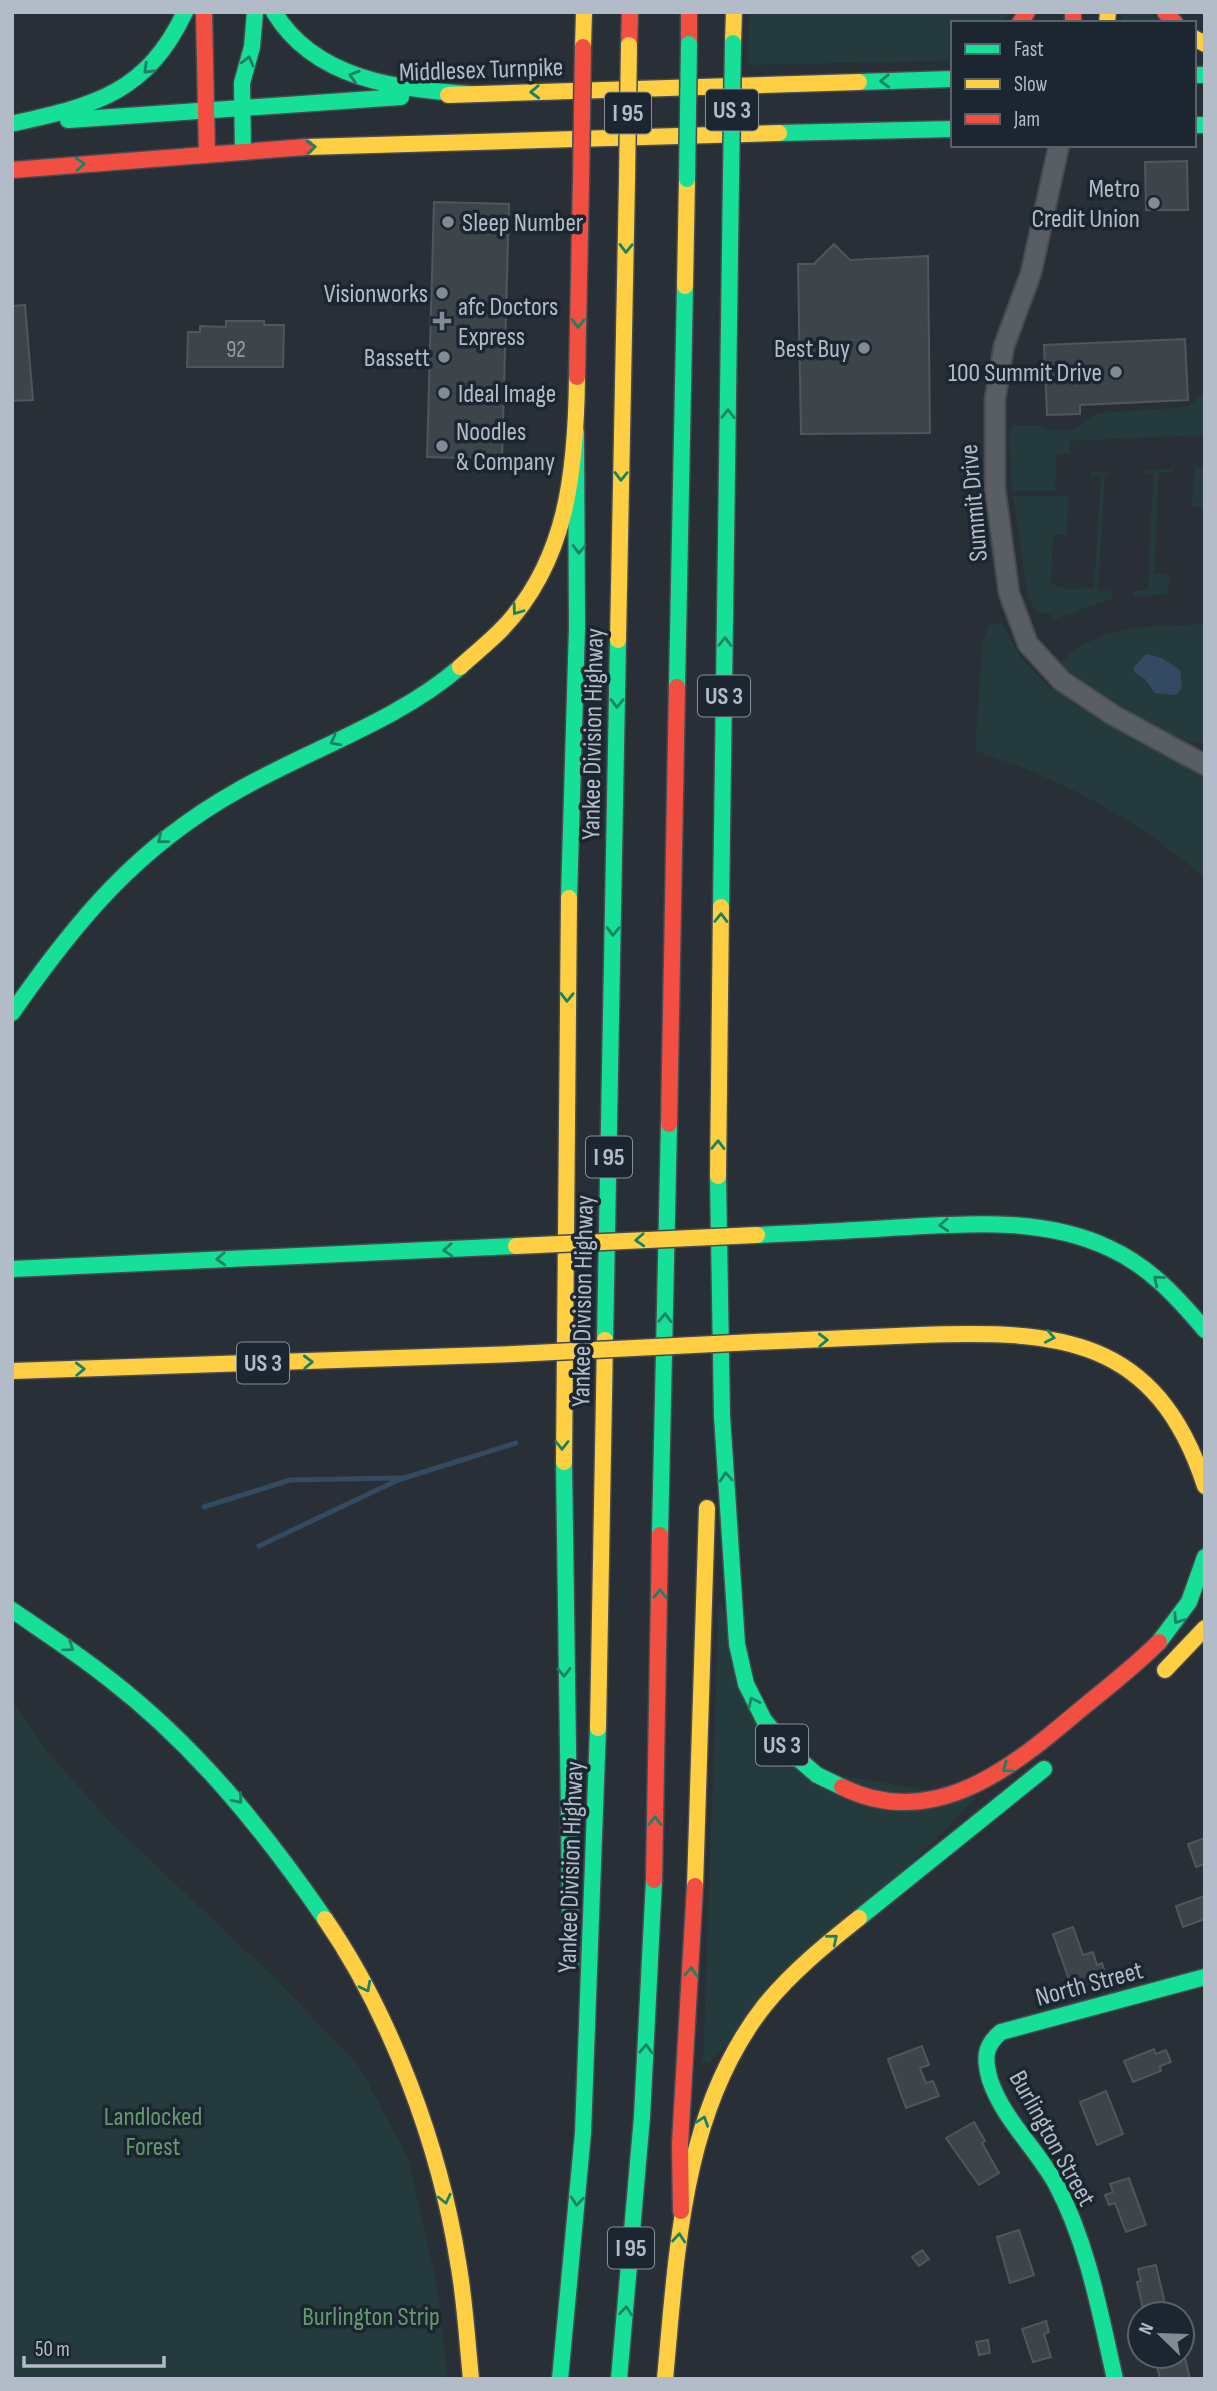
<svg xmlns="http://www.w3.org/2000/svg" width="1217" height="2391" viewBox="0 0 1217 2391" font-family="'Sofia Sans Condensed',sans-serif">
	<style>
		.green { fill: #253a3c }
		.water { fill: #344a60 }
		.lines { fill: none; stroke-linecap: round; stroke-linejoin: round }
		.stream { stroke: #344a60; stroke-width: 5 }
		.building { fill: #3d444a; stroke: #50565e; stroke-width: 2 }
		.street-casing { stroke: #464b51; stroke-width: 23 }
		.fast-casing { stroke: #464b51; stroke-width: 19 }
		.slow-casing { stroke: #464b51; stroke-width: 19 }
		.jam-casing { stroke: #464b51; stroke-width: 19 }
		.street { stroke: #585e64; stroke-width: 19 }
		.fast { stroke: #16e098; stroke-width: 16 }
		.slow { stroke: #ffcf43; stroke-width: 16 }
		.jam { stroke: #f24e42; stroke-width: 16 }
		.fast-bridge-casing { stroke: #454b51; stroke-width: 19; stroke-linecap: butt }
		.slow-bridge-casing { stroke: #454b51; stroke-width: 19; stroke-linecap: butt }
		.jam-bridge-casing { stroke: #454b51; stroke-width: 19; stroke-linecap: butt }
		.fast-bridge { stroke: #16e098; stroke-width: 16 }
		.slow-bridge { stroke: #ffcf43; stroke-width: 16 }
		.jam-bridge { stroke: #f24e42; stroke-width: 16 }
		.oneway { stroke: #188364 }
		.poi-dot { fill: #818b95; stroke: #1b2631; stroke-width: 2.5 }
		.labels { text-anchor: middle; stroke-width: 7; stroke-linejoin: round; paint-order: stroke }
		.number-label { font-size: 23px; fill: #949ea8 }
		.shield { fill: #1b2631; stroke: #848f9b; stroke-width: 2 }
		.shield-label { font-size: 24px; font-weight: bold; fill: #b1bcc8 }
		.street-label { font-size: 26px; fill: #b1bcc8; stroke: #1b2631 }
		.poi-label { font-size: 26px; fill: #b1bcc8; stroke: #1b2631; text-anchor: end }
		.park-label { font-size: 26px; fill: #67996e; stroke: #1b2631 }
	</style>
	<rect width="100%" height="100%" fill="#282f36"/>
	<path class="green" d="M749,12H1010L1002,23H953V57L941,61L748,65Z
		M1122,12H1152L1160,23H1121Z
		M1205,392V435L1070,441L1069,454H1057L1055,491H1012L1009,435L1013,425H1041L1051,430H1073L1097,413L1188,407Z
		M1195,467H1205V509L1191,506Z
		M1175,468L1174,472L1159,473L1154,573L1169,574L1168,594L1134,597L1133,591L1148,590L1153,474L1138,472Z
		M1091,471L1120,473L1105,475L1098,591H1110L1114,598L1054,619L1052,615L1036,612L1028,597L1013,496H1068L1067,535H1053L1051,584L1068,589L1094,588L1101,476H1090Z
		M998,623L1004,626L1021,658L1048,686L1097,719L1205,778V878C1138,820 1059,777 975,751L983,640L990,624Z
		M1205,624V743C1179,749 1081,683 1060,663C1101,622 1151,627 1205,624Z
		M719,1599L788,1767L977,1798L708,2064L703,2062Z
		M12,1700L46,1750L110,1822L274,1977L359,2066L408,2158L436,2281L448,2379H12Z"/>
	<path class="water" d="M1146,654L1162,658L1180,670L1182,688L1175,695L1155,693L1145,679L1134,672V667Z"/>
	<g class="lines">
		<path class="stream" d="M204,1507L290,1480L400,1478
			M259,1546L398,1480L516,1443"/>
	</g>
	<path class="building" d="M1187,161L1188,210H1146L1145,162Z
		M434,202L509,204L502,459L427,457Z
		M834,244L850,260L928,256L930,433L801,434L798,264H814Z
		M25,305L33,400L12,401V306Z
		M226,321H264V325H284L283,367H187L188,332H200V326L226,327Z
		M1185,339L1188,400L1080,405V414L1047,415L1044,345Z
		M1205,1838V1864L1196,1867L1188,1844Z
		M1205,1896V1919L1183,1927L1176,1906Z
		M1073,1927L1083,1955L1093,1952L1097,1965L1102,1963L1107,1979L1073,1991L1053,1934Z
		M922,2046L929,2065L920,2068L926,2083L933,2081L939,2096L906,2108L888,2059Z
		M1154,2049L1156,2054L1166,2050L1171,2062L1160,2066L1161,2071L1133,2082L1124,2061Z
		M1106,2091L1123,2134L1097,2145L1080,2102Z
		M974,2122L985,2141L982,2143L999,2173L979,2185L946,2138Z
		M1129,2178L1146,2225L1126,2232L1115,2203L1109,2205L1105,2195L1113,2192L1110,2184Z
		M1019,2230L1034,2275L1010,2283L997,2237Z
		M922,2250L929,2259L919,2266L912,2257Z
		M1156,2265L1165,2304L1143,2309L1137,2282L1141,2281L1138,2269Z
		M1046,2321L1049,2332L1044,2334L1051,2357L1033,2362L1022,2329Z
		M988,2340L990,2353L979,2355L976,2342Z
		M1182,2345L1190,2379H1160L1156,2362L1163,2360L1162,2356H1182Z"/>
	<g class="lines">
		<defs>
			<path id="street" d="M1059,145L1031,273L1004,346L995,399V488L1009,593L1028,644L1062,681L1113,715L1205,765"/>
			<path id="fast" d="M274,12C315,80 398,89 469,94
				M1194,75H1205
				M859,82L953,79
				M68,120L401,97
				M15,123C97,105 147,92 185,12
				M1194,125H1205
				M779,133L953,129
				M243,152L242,83L252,47L255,12
				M677,687L685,286
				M569,898L577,627L576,432
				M721,907L731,178
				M12,1013C76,921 137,847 237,791C308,750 398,721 460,667
				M718,1176L722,1416L737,1644L746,1684L764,1720L788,1750L817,1775L842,1787
				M757,1235C801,1233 845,1231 890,1228C961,1224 1042,1216 1109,1248C1149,1266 1177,1297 1205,1330
				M12,1269L516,1246
				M605,1340L618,640
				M564,1462L571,1963
				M660,1535L669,1124
				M12,1610C44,1632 78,1654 108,1678C195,1745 263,1829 325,1919
				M1159,1642L1189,1602L1205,1557
				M859,1918L1044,1769
				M560,2379L583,2133L598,1728
				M619,2379L642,2117L654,1880
				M1115,2379C1100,2313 1088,2244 1056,2184C1036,2148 1003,2119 990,2080C984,2059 984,2046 1001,2032L1205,1977"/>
			<path id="slow" d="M1107,23L1108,12
				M1194,38L1205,44
				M733,43L734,12
				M583,47L584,12
				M448,95L859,82
				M306,147L779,133
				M685,286L687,179
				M618,640L627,180
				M460,667C473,655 487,644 500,631C568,562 576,469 577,377
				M718,1176L721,907
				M754,1342C809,1340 864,1337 920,1335C1058,1330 1156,1336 1205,1486
				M12,1371L514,1354
				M564,1462L569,898
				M1165,1670L1205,1628
				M598,1728L605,1340
				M695,1886L707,1508
				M325,1919C391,2015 440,2147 458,2262C465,2300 467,2340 471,2379
				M665,2379C677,2251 682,2110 765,2005C792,1972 825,1945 859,1918"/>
			<path id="jam" d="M204,12L207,155
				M689,12V44
				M1073,12V23
				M1165,12L1175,23
				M1020,23L1027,12
				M629,45L630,12
				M12,170L306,147
				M577,377L581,181
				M669,1124L677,687
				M842,1787C935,1833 1015,1765 1081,1709C1108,1687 1135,1666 1159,1642
				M654,1880L660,1535
				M681,2211L680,2144L695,1886"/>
		</defs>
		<use href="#street" class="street-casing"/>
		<use href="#fast" class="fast-casing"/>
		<use href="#slow" class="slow-casing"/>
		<use href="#jam" class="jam-casing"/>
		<use href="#street" class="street"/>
		<use href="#fast" class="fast"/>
		<use href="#slow" class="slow"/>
		<use href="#jam" class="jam"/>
		<defs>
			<path id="fast-bridge" d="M731,178L733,43
				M687,179L689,44"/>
			<path id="slow-bridge" d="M627,180L629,45
				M516,1246L757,1235
				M514,1354L754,1342"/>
			<path id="jam-bridge" d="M581,181L583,47"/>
		</defs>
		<use href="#fast-bridge" class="fast-bridge-casing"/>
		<use href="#slow-bridge" class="slow-bridge-casing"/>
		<use href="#jam-bridge" class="jam-bridge-casing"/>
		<use href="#fast-bridge" class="fast-bridge"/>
		<use href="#slow-bridge" class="slow-bridge"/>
		<use href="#jam-bridge" class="jam-bridge"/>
	</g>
	<defs><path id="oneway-chevron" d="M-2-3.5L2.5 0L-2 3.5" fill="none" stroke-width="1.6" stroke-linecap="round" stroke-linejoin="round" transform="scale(1.75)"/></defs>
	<g class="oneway">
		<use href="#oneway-chevron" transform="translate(248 61) rotate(-75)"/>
		<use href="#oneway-chevron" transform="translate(148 69) rotate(136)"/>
		<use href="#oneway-chevron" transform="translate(354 76) rotate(-163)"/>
		<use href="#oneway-chevron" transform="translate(885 81) rotate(178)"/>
		<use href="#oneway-chevron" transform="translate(535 92) rotate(178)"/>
		<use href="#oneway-chevron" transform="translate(311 147) rotate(-5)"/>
		<use href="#oneway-chevron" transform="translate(80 164) rotate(-4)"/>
		<use href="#oneway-chevron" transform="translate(626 248) rotate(91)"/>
		<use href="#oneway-chevron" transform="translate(578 323) rotate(91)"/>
		<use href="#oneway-chevron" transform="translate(728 414) rotate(-89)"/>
		<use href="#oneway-chevron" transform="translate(621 476) rotate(91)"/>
		<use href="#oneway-chevron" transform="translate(579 549) rotate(92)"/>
		<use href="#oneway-chevron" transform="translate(517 610) rotate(126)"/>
		<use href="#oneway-chevron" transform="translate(725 642) rotate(-89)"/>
		<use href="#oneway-chevron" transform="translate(617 703) rotate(91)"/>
		<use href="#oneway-chevron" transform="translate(335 741) rotate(152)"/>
		<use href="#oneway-chevron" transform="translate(162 839) rotate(141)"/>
		<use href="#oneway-chevron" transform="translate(721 918) rotate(-89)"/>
		<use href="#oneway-chevron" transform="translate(613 931) rotate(91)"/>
		<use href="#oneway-chevron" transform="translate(567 997) rotate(91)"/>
		<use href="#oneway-chevron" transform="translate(718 1145) rotate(-89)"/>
		<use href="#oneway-chevron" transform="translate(944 1225) rotate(177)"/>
		<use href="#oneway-chevron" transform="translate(640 1240) rotate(177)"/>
		<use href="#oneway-chevron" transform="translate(448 1250) rotate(177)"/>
		<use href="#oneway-chevron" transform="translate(221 1259) rotate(177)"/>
		<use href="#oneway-chevron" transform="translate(1158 1280) rotate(-140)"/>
		<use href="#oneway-chevron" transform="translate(665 1318) rotate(-89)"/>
		<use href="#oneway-chevron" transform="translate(1050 1337) rotate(11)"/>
		<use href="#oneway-chevron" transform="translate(823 1340) rotate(-2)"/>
		<use href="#oneway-chevron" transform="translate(308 1362) rotate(-2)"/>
		<use href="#oneway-chevron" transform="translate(80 1369) rotate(-2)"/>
		<use href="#oneway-chevron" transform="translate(562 1445) rotate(90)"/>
		<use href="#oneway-chevron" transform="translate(726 1477) rotate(-94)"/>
		<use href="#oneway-chevron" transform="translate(660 1594) rotate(-89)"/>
		<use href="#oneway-chevron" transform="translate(1178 1619) rotate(124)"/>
		<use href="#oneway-chevron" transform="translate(69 1647) rotate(36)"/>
		<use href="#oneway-chevron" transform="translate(564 1672) rotate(89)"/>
		<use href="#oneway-chevron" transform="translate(753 1702) rotate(-116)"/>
		<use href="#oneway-chevron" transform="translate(1007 1768) rotate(144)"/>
		<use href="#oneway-chevron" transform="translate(238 1799) rotate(49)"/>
		<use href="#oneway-chevron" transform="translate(655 1821) rotate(-88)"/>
		<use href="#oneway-chevron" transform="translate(833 1939) rotate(-39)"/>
		<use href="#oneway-chevron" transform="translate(691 1972) rotate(-86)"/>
		<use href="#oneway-chevron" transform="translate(366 1987) rotate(63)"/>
		<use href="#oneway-chevron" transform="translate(646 2049) rotate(-87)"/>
		<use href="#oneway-chevron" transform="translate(703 2121) rotate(-71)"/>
		<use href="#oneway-chevron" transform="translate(445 2199) rotate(77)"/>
		<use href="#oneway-chevron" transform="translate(577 2201) rotate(95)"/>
		<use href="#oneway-chevron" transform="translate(679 2238) rotate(-85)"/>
		<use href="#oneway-chevron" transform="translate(626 2311) rotate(-84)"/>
	</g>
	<g class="poi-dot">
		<circle cx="1154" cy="203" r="7"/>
		<circle cx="448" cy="222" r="7"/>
		<circle cx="442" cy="293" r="7"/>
		<path d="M438.5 310.5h7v7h7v7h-7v7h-7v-7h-7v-7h7z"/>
		<circle cx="864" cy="348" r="7"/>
		<circle cx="444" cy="357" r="7"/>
		<circle cx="1116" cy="372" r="7"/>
		<circle cx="444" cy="393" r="7"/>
		<circle cx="442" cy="446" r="7"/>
	</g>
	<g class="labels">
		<g class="number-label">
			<text x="236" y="357">92</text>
		</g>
		<g class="shield">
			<rect x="706" y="89.5" width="52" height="41" rx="5"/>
			<rect x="605" y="92.5" width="46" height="41" rx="5"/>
			<rect x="698" y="675.5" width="52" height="41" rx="5"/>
			<rect x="586" y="1136.5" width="46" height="41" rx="5"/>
			<rect x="237" y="1342.5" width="52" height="41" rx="5"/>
			<rect x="756" y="1724.5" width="52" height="41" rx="5"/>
			<rect x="608" y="2227.5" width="46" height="41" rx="5"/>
		</g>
		<g class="shield-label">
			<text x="732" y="118">US 3</text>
			<text x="628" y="121">I 95</text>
			<text x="724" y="704">US 3</text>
			<text x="609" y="1165">I 95</text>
			<text x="263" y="1371">US 3</text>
			<text x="782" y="1753">US 3</text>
			<text x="631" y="2256">I 95</text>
		</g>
		<g class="street-label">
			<text transform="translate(481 69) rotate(-2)" y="9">Middlesex Turnpike</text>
			<text transform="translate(973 503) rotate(-95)" y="9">Summit Drive</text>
			<text transform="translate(592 734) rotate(-89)" y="9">Yankee Division Highway</text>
			<text transform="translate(582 1301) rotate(-89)" y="9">Yankee Division Highway</text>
			<text transform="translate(570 1867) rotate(-88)" y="9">Yankee Division Highway</text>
			<text transform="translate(1089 1983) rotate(-15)" y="9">North Street</text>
			<text transform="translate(1053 2138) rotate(61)" y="9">Burlington Street</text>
		</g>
		<g class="poi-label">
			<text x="1140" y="197">Metro<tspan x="1140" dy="30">Credit Union</tspan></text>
			<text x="462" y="231" text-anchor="start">Sleep Number</text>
			<text x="428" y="302">Visionworks</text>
			<text x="458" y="315" text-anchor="start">afc Doctors<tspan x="458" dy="30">Express</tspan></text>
			<text x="850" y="357">Best Buy</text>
			<text x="430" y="366">Bassett</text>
			<text x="1102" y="381">100 Summit Drive</text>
			<text x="458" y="402" text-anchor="start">Ideal Image</text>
			<text x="456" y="440" text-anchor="start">Noodles<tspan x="456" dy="30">&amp; Company</tspan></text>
		</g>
		<g class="park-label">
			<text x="153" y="2125">Landlocked<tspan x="153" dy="30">Forest</tspan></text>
			<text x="371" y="2325">Burlington Strip</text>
		</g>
	</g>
	<rect width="1217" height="2391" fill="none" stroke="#b1bcc8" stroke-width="28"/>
	<rect x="951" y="21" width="245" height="126" fill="#1b2631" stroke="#57626d" stroke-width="2"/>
	<rect x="965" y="44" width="35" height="10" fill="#16e098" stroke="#57626d" stroke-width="2"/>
	<text x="1014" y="56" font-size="21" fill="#b1bcc8">Fast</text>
	<rect x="965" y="79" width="35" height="10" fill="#ffcf43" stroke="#57626d" stroke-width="2"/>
	<text x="1014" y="91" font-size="21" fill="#b1bcc8">Slow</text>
	<rect x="965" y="114" width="35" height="10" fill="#f24e42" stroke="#57626d" stroke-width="2"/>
	<text x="1014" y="126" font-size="21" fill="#b1bcc8">Jam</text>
	<g transform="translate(1161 2335) rotate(293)"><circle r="33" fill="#1b2631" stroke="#57626d" stroke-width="2"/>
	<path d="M0-5L12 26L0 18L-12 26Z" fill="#818b95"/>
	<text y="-10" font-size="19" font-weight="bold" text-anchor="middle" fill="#b1bcc8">N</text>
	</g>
	<path d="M24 2356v10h140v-10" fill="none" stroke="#b1bcc8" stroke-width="3.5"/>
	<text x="35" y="2356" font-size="21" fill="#b1bcc8" stroke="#1b2631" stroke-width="5" paint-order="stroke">50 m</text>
</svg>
